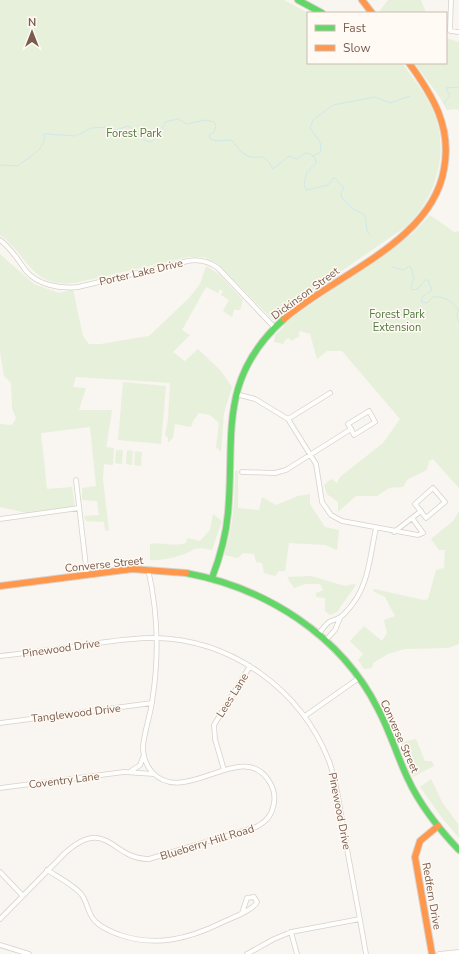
<svg xmlns="http://www.w3.org/2000/svg" width="459" height="954" viewBox="0 0 459 954" font-family="'Nunito Sans',sans-serif">
	<style>
		.green { fill: #e7f0db }
		.lines { fill: none; stroke-linecap: round; stroke-linejoin: round }
		.stream { stroke: #d0e8ea; stroke-width: 1 }
		.street-casing { stroke: #d7d1cb; stroke-width: 5.5 }
		.fast-casing { stroke: #d9d2cb; stroke-width: 8 }
		.slow-casing { stroke: #d9d2cb; stroke-width: 8 }
		.street { stroke: #fefefd; stroke-width: 4 }
		.fast { stroke: #63d668; stroke-width: 6 }
		.slow { stroke: #ff974d; stroke-width: 6 }
		.labels { text-anchor: middle; stroke-width: 3; stroke-linejoin: round; paint-order: stroke }
		.park-label { font-size: 11px; fill: #537a41; stroke: #fffaf3 }
		.street-label { font-size: 11px; fill: #7a5c4d; stroke: #fffaf3 }
	</style>
	<rect width="100%" height="100%" fill="#f9f5f0"/>
	<path class="green" d="M0,0H284L308,13V63H400L403,64C414,80 427,95 434,113C450,153 435,201 404,228L292,305L273,320L218,264L204,257H188L75,283C29,287 30,257 0,235Z
		M388,0H421L426,13H378Z
		M446,38L459,42V111L457,109L447,110L437,93L414,63H446Z
		M430,215L454,232L459,231V488L433,459L429,461L427,470L408,479L403,487L389,488L377,496H356L338,512V502L327,494L324,485L331,479L337,483L340,477L383,443L400,419L342,351H327L317,359L310,334L301,331L298,333L300,336L291,341L289,338L284,341V344L274,342L275,335L284,326L281,325L413,233Z
		M0,254L34,284L59,293L73,289L83,336L89,344H101L149,336L190,297L200,284L206,266L219,274L243,300L240,310H234L232,317L223,311L229,300L221,295L223,291L220,289L218,293L206,287L182,330L190,335L173,352L185,361L198,349L221,371L232,387L224,413L221,452L216,447L219,423L210,415L199,413L193,421L191,427L175,424L173,438L168,443V438L165,435L168,419L170,383L76,377L73,387L86,388L79,410H112L105,456L106,447L114,448L113,465L104,464L103,479L109,531L105,530L104,522L86,521L84,516L99,515L97,501L82,500V488L96,486L90,427L41,433L47,489L72,487L75,506L27,513L0,507V424L12,425L16,418L12,408L11,383L4,376L0,352Z
		M123,382L166,386L161,444L118,440Z
		M116,450H123L122,464L115,463Z
		M127,450L133,451L132,465L126,464Z
		M135,451L142,452L141,466L134,465Z
		M235,471H238V508L259,510L262,497L276,505L298,496L310,494V504L325,527L339,530L337,550L325,545L289,543L285,571H279L275,576L264,573L262,563L256,562L254,554L243,553L238,558L224,555C233,527 235,501 235,471Z
		M459,511V644L448,648L405,649L388,654L373,663L372,668L364,669L358,660L363,654L350,641L364,626L382,641L387,633L384,620L395,616L385,597L373,591L374,589L424,600L428,599L436,570L444,568L445,550H439L431,539L453,521Z
		M213,514L222,521L212,550L201,548L194,549C188,555 158,562 150,560V544C165,542 172,547 186,543L187,538L200,541L210,530Z
		M311,576L345,586L354,584L356,585L337,612L330,615L325,611V598L316,597V593L323,590L320,584H305L294,588L287,577Z
		M416,739L425,761H432L434,766L413,777L401,742Z
		M431,779L442,802L458,824L459,838L442,818L420,787Z"/>
	<g class="lines">
		<path class="stream" d="M444,103L450,96L446,88L457,87L459,88
			M313,156L321,152L320,142L310,128L313,120L333,105L375,97L390,103L410,96
			M0,165L18,166C27,157 47,150 44,134H46L76,136L91,128L110,127L116,130L128,126C136,129 141,141 150,142L159,136L165,122L178,119L187,124L205,120L214,122L216,126L214,132L209,135L210,139L217,141L231,140C237,144 238,151 244,154C258,163 262,148 273,169L289,156L297,159L305,153C311,153 316,157 316,163L307,172L304,184L306,190L328,185L334,177L344,188L341,193L342,198L353,209L365,215L367,230L370,235
			M392,267L404,270L409,266L411,268L414,278L411,286L412,290L418,289L425,280H428L432,290L422,297V302L427,303L433,297C442,295 454,302 458,310L457,316L459,322"/>
		<defs>
			<path id="street" d="M451,0L450,31L459,32
				M0,240C12,249 18,260 26,271C38,285 60,289 78,287L188,261C199,259 208,261 218,268L275,328
				M236,394L255,399L288,419L316,464L322,502L331,515L342,521L418,535L423,533L412,518
				M288,419L330,393
				M242,472L275,473L286,470L351,429L348,424L369,411L375,422L354,435L351,429
				M76,480L87,575
				M433,488L445,502L426,518L415,504Z
				M0,519L79,508
				M394,532L421,511
				M319,633C322,630 325,625 329,622C335,619 340,619 345,613C369,589 369,560 376,528
				M326,640L335,630L340,618
				M0,656C28,653 56,649 84,645C108,642 133,637 156,638C233,640 301,690 329,761C337,783 340,808 344,832C351,872 359,913 366,954
				M305,716L359,678
				M0,723L152,703
				M224,770L215,739L214,725L250,666
				M131,771L140,765L144,755
				M0,788L124,772L154,774
				M47,870C58,877 74,885 82,895C88,904 88,915 96,922C102,928 112,932 120,935C156,947 188,939 221,923C229,919 254,910 257,902L254,897L247,898L242,913
				M0,872L22,895
				M0,919L65,853C107,815 112,860 149,859L256,827C265,822 271,817 273,807C276,798 274,789 269,781C242,738 185,808 152,772C146,765 143,756 143,747C144,732 150,717 152,702C159,659 158,612 148,569
				M291,932L297,954
				M0,945L29,954
				M247,954L274,939L291,932L360,919
				M439,954L459,952"/>
			<path id="fast" d="M298,0L322,13
				M186,573C266,588 341,635 378,709C390,731 397,756 408,779C420,805 439,829 459,850
				M212,578C220,557 226,536 228,513C235,436 217,379 284,319"/>
			<path id="slow" d="M362,0L372,13
				M284,319C334,275 432,242 444,169C452,127 433,96 409,63
				M0,586L132,569L186,573
				M432,954L415,857L420,841L438,826"/>
		</defs>
		<use href="#street" class="street-casing"/>
		<use href="#fast" class="fast-casing"/>
		<use href="#slow" class="slow-casing"/>
		<use href="#street" class="street"/>
		<use href="#fast" class="fast"/>
		<use href="#slow" class="slow"/>
	</g>
	<g class="labels">
		<g class="park-label">
			<text x="134" y="137">Forest Park</text>
			<text x="397" y="318">Forest Park<tspan x="397" dy="13">Extension</tspan></text>
		</g>
		<g class="street-label">
			<text transform="translate(141 272) rotate(-13)" y="4">Porter Lake Drive</text>
			<text transform="translate(305 293) rotate(-36)" y="4">Dickinson Street</text>
			<text transform="translate(104 564) rotate(-6)" y="4">Converse Street</text>
			<text transform="translate(61 648) rotate(-8)" y="4">Pinewood Drive</text>
			<text transform="translate(232 695) rotate(-58)" y="4">Lees Lane</text>
			<text transform="translate(76 713) rotate(-7)" y="4">Tanglewood Drive</text>
			<text transform="translate(400 736) rotate(66)" y="4">Converse Street</text>
			<text transform="translate(64 780) rotate(-7)" y="4">Coventry Lane</text>
			<text transform="translate(340 811) rotate(79)" y="4">Pinewood Drive</text>
			<text transform="translate(207 842) rotate(-17)" y="4">Blueberry Hill Road</text>
			<text transform="translate(432 896) rotate(80)" y="4">Redfern Drive</text>
		</g>
	</g>
	<rect x="307" y="12" width="140" height="52" fill="#fffaf3" stroke="#cabbb1"/>
	<rect x="315" y="25" width="20" height="6" fill="#63d668" stroke="#cabbb1"/>
	<text x="343" y="32" font-size="12" fill="#7a5c4d">Fast</text>
	<rect x="315" y="45" width="20" height="6" fill="#ff974d" stroke="#cabbb1"/>
	<text x="343" y="52" font-size="12" fill="#7a5c4d">Slow</text>
	<g transform="translate(32 32)" stroke="#fffaf3" stroke-width="3" paint-order="stroke">
	<path d="M0-3L7 15L0 10L-7 15Z" fill="#7a5c4d"/>
	<text y="-6" font-size="11" font-weight="bold" text-anchor="middle" fill="#7a5c4d">N</text>
	</g>
</svg>
